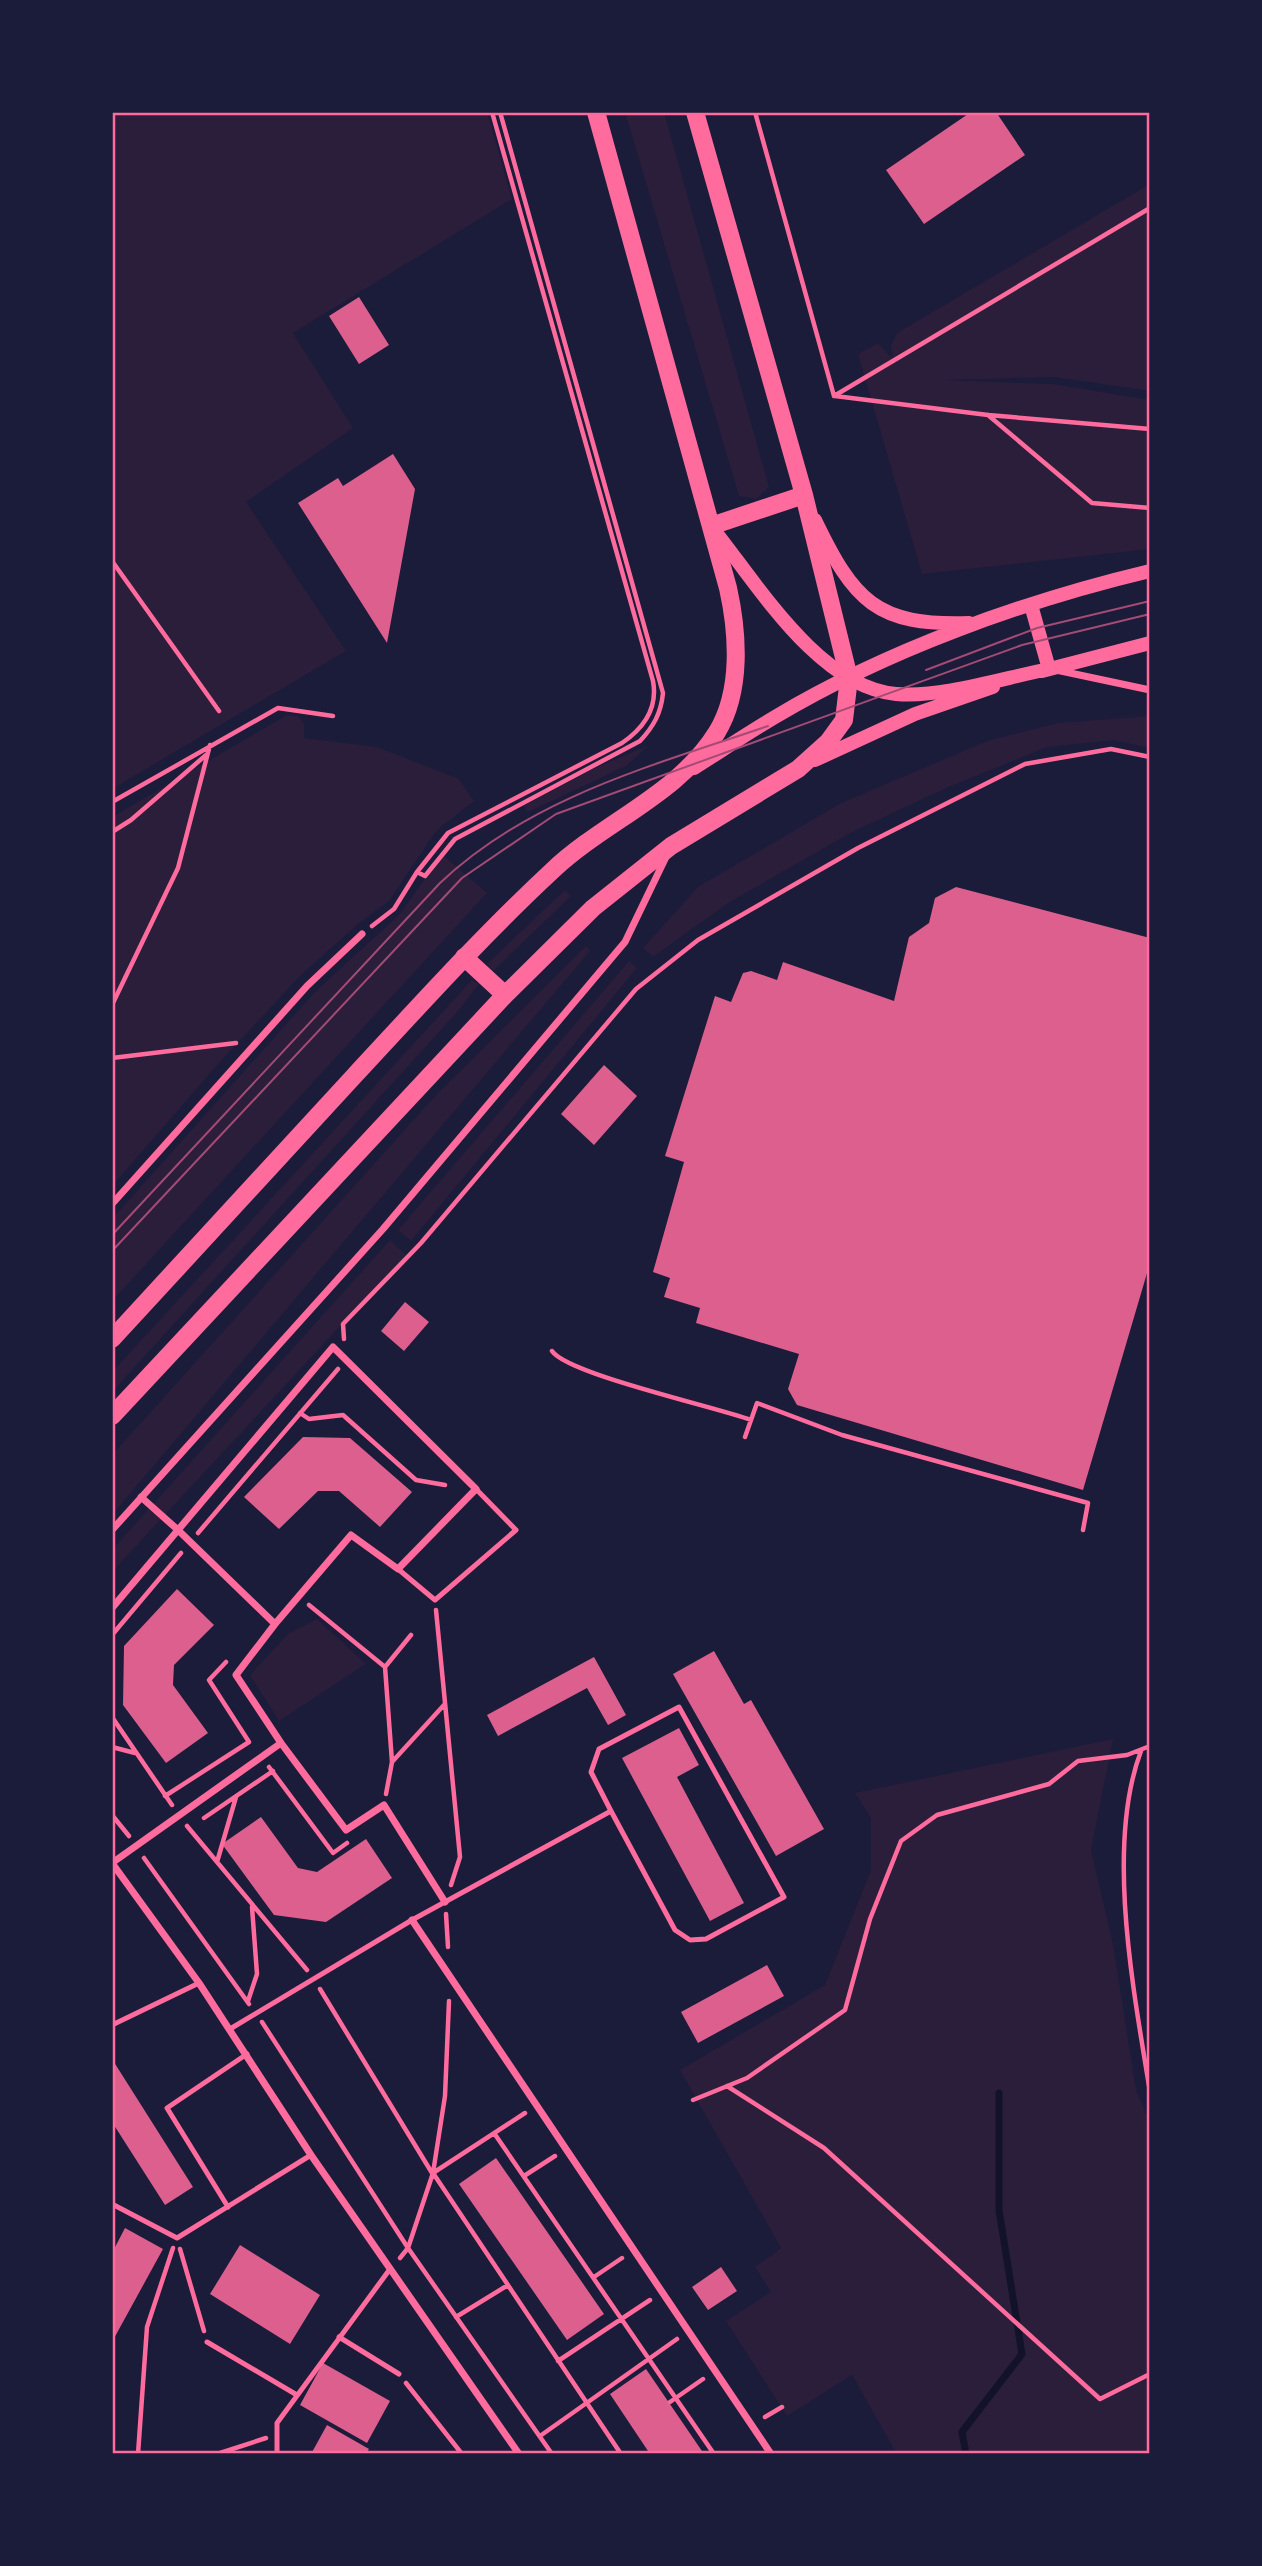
<svg xmlns="http://www.w3.org/2000/svg" width="1262" height="2566" viewBox="0 0 1262 2566" font-family="Georgia,serif">
	<style>
		.green { fill: #2a1e3b }
		.lines { fill: none; stroke-linecap: round; stroke-linejoin: round }
		.stream { stroke: #12122b; stroke-width: 7 }
		.building { fill: #dd5f8e }
		.path { stroke: #ff6b9d; stroke-width: 4.5 }
		.service { stroke: #ff6b9d; stroke-width: 5 }
		.minor { stroke: #ff6b9d; stroke-width: 7 }
		.secondary { stroke: #ff6b9d; stroke-width: 14 }
		.primary { stroke: #ff6b9d; stroke-width: 18 }
		.tram { stroke: #a44b75; stroke-width: 2 }
		.neatline { fill: none; stroke: #ff6b9d; stroke-width: 2.5 }
	</style>
	<rect width="100%" height="100%" fill="#1b1b3a"/>
	<path class="green" d="M112,112H487L512,199L293,333L353,428L246,502L346,651L112,789Z
		M625,112H664L769,487L756,499L739,496Z
		M1150,184V391L1055,377L941,380L1053,384L1150,400V549L922,574L858,354L878,343L893,359L891,346L897,333Z
		M287,715L298,716L304,724V738L377,747L459,779L474,801L436,831L389,901L359,923L301,975L219,1063L112,1186V817Z
		M1150,716V748L1114,740L1047,747L944,789L852,832L728,903L653,957L643,948L698,887L841,803L990,740L1058,723Z
		M649,745L626,766L528,812L524,806L593,769Z
		M442,854L487,893L112,1301V1219L315,992L400,914Z
		M565,890L571,896L493,971L487,964Z
		M586,946L590,951L112,1515V1455L437,1094Z
		M629,961L637,968L411,1241L398,1230Z
		M472,980L479,984L458,1011L112,1392V1372Z
		M390,1240L406,1255L112,1572V1550Z
		M317,1619L366,1664L279,1721L250,1675L288,1634Z
		M1113,1739L1091,1850L1113,1944L1136,2090L1150,2122V2454H897L852,2375L787,2416L726,2321L771,2292L755,2267L781,2248L680,2070L825,1985L871,1870V1818L855,1793Z"/>
	<g class="lines">
		<path class="stream" d="M966,2454L962,2432L1022,2354L999,2210V2093"/>
	</g>
	<path class="building" d="M971,112H996L1025,155L924,224L886,170Z
		M359,297L389,345L359,364L329,316Z
		M393,454L415,489L387,643L298,503L338,478L343,486Z
		M956,887L1150,938V1263L1083,1490L797,1405L788,1389L799,1354L696,1323L700,1308L664,1297L670,1278L653,1272L684,1162L665,1156L715,996L731,1002L743,973L751,971L777,980L783,962L894,1001L909,937L929,923L935,898Z
		M604,1065L637,1096L594,1145L561,1114Z
		M405,1302L429,1322L404,1351L381,1331Z
		M303,1437L350,1438L412,1492L380,1527L339,1491H318L279,1529L244,1497Z
		M177,1589L214,1625L174,1665L173,1685L208,1733L166,1763L123,1705L124,1646Z
		M714,1651L744,1704L751,1700L824,1829L776,1856L673,1674Z
		M594,1657L626,1715L608,1725L587,1688L498,1736L487,1715Z
		M679,1728L699,1765L677,1777L744,1903L710,1921L622,1758Z
		M261,1817L298,1868L317,1872L366,1839L392,1878L326,1922L274,1915L222,1844Z
		M767,1965L784,1996L698,2043L681,2012Z
		M112,2059L193,2187L165,2205L112,2122Z
		M496,2158L604,2314L567,2340L459,2184Z
		M125,2228L163,2249L112,2342V2253Z
		M240,2245L320,2295L290,2344L210,2294Z
		M721,2267L737,2291L708,2310L692,2287Z
		M323,2363L390,2401L367,2443L300,2405Z
		M646,2369L704,2454H650L610,2394Z
		M327,2425L369,2449L366,2454H311Z"/>
	<g class="lines">
		<path class="path" d="M755,112L834,396
			M834,396L1150,208
			M835,396L988,415L1150,429
			M988,415L1092,503L1150,508
			M112,561L219,711
			M112,802L278,708L333,716
			M112,832L131,820L206,755
			M417,872L425,876L455,839L640,741C654,726 661,713 663,693L500,112
			M372,926L394,909L417,872L448,833L622,743C644,728 658,708 653,681L492,112
			M112,1005L178,868L210,745
			M112,1058L236,1043
			M344,1339L343,1324L421,1243L636,989L698,940L858,848L1025,764L1111,749L1150,757
			M552,1351C567,1374 716,1407 751,1420L757,1403L842,1435L1088,1503L1083,1530
			M300,1413L309,1419L343,1415L416,1480L445,1485
			M745,1437L751,1420
			M198,1533L338,1369
			M309,1605L385,1667
			M436,1610L460,1857L451,1885
			M112,1635L181,1553
			M112,1717L172,1805
			M112,1747L135,1753
			M1141,1751C1105,1846 1134,1993 1150,2092
			M392,1762L385,1667L411,1635
			M269,1767L333,1853L347,1843
			M386,1794L392,1762L444,1705
			M165,1796L249,1742L209,1680L226,1662
			M112,1815L129,1836
			M204,1818L273,1771
			M187,1826L307,1970
			M144,1858L249,2004
			M217,1862L236,1797
			M446,1914L448,1947
			M320,1989L432,2173
			M248,2001L257,1974L252,1907
			M262,2022L408,2248L552,2454
			M727,2086L824,2148L1100,2399L1150,2374
			M693,2100L747,2078L845,2010L870,1919L901,1841L937,1815L1049,1784L1078,1761L1127,1755L1150,1746
			M525,2113L433,2173L621,2454
			M494,2133L714,2454
			M524,2176L555,2156
			M180,2249L204,2331
			M400,2258L408,2248L433,2173L445,2096L449,2001
			M594,2277L622,2258
			M456,2317L508,2285
			M558,2361L650,2300
			M406,2383L462,2454
			M670,2402L703,2379
			M765,2417L782,2407
			M540,2436L677,2339
			M138,2454L147,2327L173,2248
			M217,2454L266,2438"/>
		<path class="service" d="M398,1569L435,1600L516,1530L476,1489
			M112,2025L199,1983
			M230,2029L412,1920L611,1811L675,1930L690,1940L706,1939L784,1897L679,1707L599,1749L591,1772L611,1811
			M112,2204L177,2238L311,2155
			M228,2207L167,2108L247,2054
			M339,2337L399,2374
			M207,2342L297,2395
			M277,2454V2423L390,2269"/>
		<path class="minor" d="M1056,670L1150,690
			M112,1204L307,986L362,934
			M141,1497L178,1530L333,1347L476,1489L398,1569L351,1535L275,1624
			M112,1530L383,1229L625,942L666,857
			M112,1608L178,1530L275,1624L236,1675L281,1743L112,1863
			M281,1743L346,1830L384,1805L445,1902
			M112,1863L199,1983L311,2155L519,2454
			M412,1920L771,2454"/>
		<path class="secondary" d="M815,520C854,601 876,626 969,623
			M714,530C758,585 819,687 896,694C942,698 1003,678 1049,669
			M1031,605L1049,669
			M1042,671L1150,643
			M815,760L915,714L993,687
			M694,768C721,751 748,733 775,717C887,650 1024,601 1150,571"/>
		<path class="primary" d="M711,526L804,495
			M464,957L505,995
			M112,1339C193,1251 274,1163 355,1075C420,1005 483,935 553,870C605,821 679,794 717,732C742,691 738,633 728,588L596,112
			M112,1416L505,995L593,908L671,846L798,769L828,742L844,720L849,678L804,495L695,112"/>
		<path class="tram" d="M926,670L1037,628L1150,601
			M112,1235L440,883C531,797 652,766 768,726
			M112,1251L462,878L556,814L1022,645L1150,614"/>
	</g>
	<rect width="1262" height="2566" fill="none" stroke="#1b1b3a" stroke-width="228"/>
	<rect x="114" y="114" width="1034" height="2338" class="neatline"/>
</svg>
